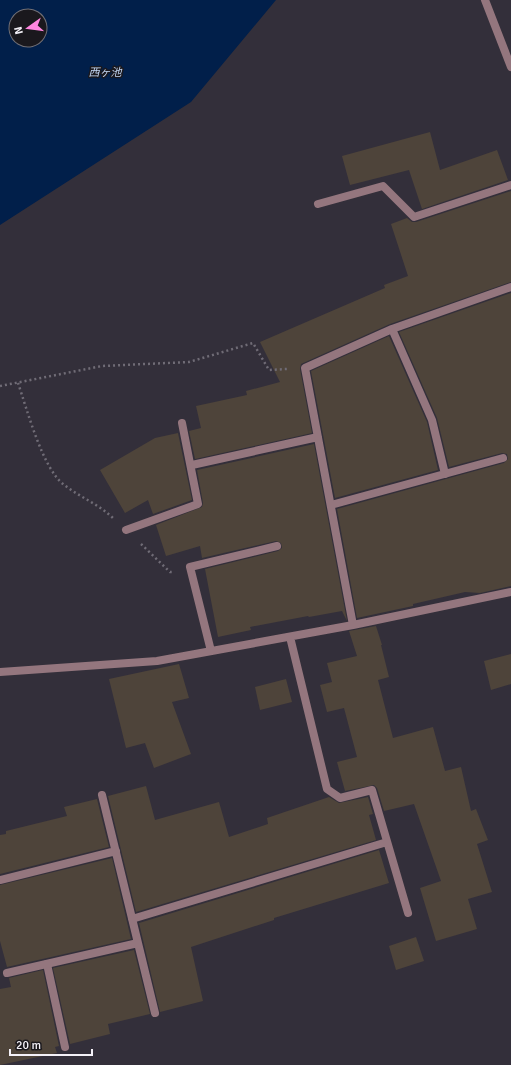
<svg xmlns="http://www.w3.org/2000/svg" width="511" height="1065" viewBox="0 0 511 1065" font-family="Signika,'Noto Sans JP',sans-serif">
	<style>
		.water { fill: #011f4a; fill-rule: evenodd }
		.building { fill: #4e443a }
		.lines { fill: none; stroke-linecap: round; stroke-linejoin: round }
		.path { stroke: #706c76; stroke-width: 2.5; stroke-dasharray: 2 3; stroke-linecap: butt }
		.service { stroke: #94767e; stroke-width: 8 }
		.minor { stroke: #94767e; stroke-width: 8 }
		.labels { text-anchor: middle; stroke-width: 3; stroke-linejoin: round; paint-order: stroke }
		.water-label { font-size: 11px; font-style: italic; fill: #c3d7f5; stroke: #1a181d }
	</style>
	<rect width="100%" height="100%" fill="#332f3a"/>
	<path class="water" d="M0,0H276L191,102L0,225ZM16,16H40V40H16Z"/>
	<path class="building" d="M430,132L440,170L497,150L508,180L422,209L409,170L350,185L342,156Z
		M511,191V282L390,324L301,364L300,369L312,433L195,459L189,431L201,428L196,406L247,395L246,391L280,382L260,342L385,288L384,285L408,276L391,224L407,218L412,222H416Z
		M511,293V586L480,593L465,592L413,604V606L357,618L337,509L504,463L508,459L507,454L502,453L449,467L437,418L399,332Z
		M389,336L427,422L438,470L335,498L311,371Z
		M178,433L192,500L153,514L148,500L125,513L100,470L155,438Z
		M314,444L347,621L342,611L309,617L308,616L250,627L251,630L218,637L205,569L278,551L282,548L281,543L276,541L202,558L200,546L166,556L156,525L202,507L203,503L197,470Z
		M376,626L382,645H381L389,677L378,680L393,738L433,727L445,771L461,767L471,811L476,809L488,840L477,844L492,892L468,899L477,929L436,941L420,888L441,881L414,804L384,811L377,788L374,785L345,791L337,762L357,757L344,708L327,712L320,685L332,682L327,663L357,656L349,631Z
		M511,654V684L491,690L484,661Z
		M179,664L189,698L172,702L191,754L154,768L145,743L126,748L109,679Z
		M286,679L292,702L260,710L255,687Z
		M146,786L155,820L219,802L229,837L268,824L267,818L329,797L339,803L368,797L373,814L369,815L376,840L136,912L108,796Z
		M97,799L109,847L0,874V835L6,834V831L67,816L64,807Z
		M379,850L389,883L274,918V920L191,947L203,1001L160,1012L139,923Z
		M112,858L131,939L7,967L0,941V885Z
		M416,937L424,961L396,970L389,946Z
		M134,950L150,1014L108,1024L110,1034L70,1044L53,968Z
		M43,970L59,1046L55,1047L57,1053L0,1065V989L11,987L9,978Z"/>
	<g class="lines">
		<path class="path" d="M18,383C27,409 42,467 63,484C79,497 99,504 114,519
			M0,386L102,366L189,362L253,343L269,370L287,369
			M141,544L170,572H172"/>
		<path class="service" d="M126,530L198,504L182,423
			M47,964L65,1047"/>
		<path class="minor" d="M485,0L511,67
			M318,204L383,186L414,217L511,185
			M392,329L432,420L445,474
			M192,465L318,437
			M331,505L503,458
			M353,625L305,368L392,329L511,287
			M290,637L327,789L340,798L372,790L408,913
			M211,651L190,567L277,546
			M0,672L157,661L353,625L511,592
			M102,795L155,1013
			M0,880L116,851
			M132,919L387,842
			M7,973L138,943"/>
	</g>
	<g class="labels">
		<g class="water-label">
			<text x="105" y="76">西ヶ池</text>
		</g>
	</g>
	<g transform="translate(28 28) rotate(256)"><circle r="19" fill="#1a181d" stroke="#716f75"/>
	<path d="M0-3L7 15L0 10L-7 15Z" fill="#ff85df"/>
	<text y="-6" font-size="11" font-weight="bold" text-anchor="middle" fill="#f4f1f8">N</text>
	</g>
	<path d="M10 1049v6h82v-6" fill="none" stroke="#f4f1f8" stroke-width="2"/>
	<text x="16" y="1049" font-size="12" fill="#f4f1f8" stroke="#1a181d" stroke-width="3" paint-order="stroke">20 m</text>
</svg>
